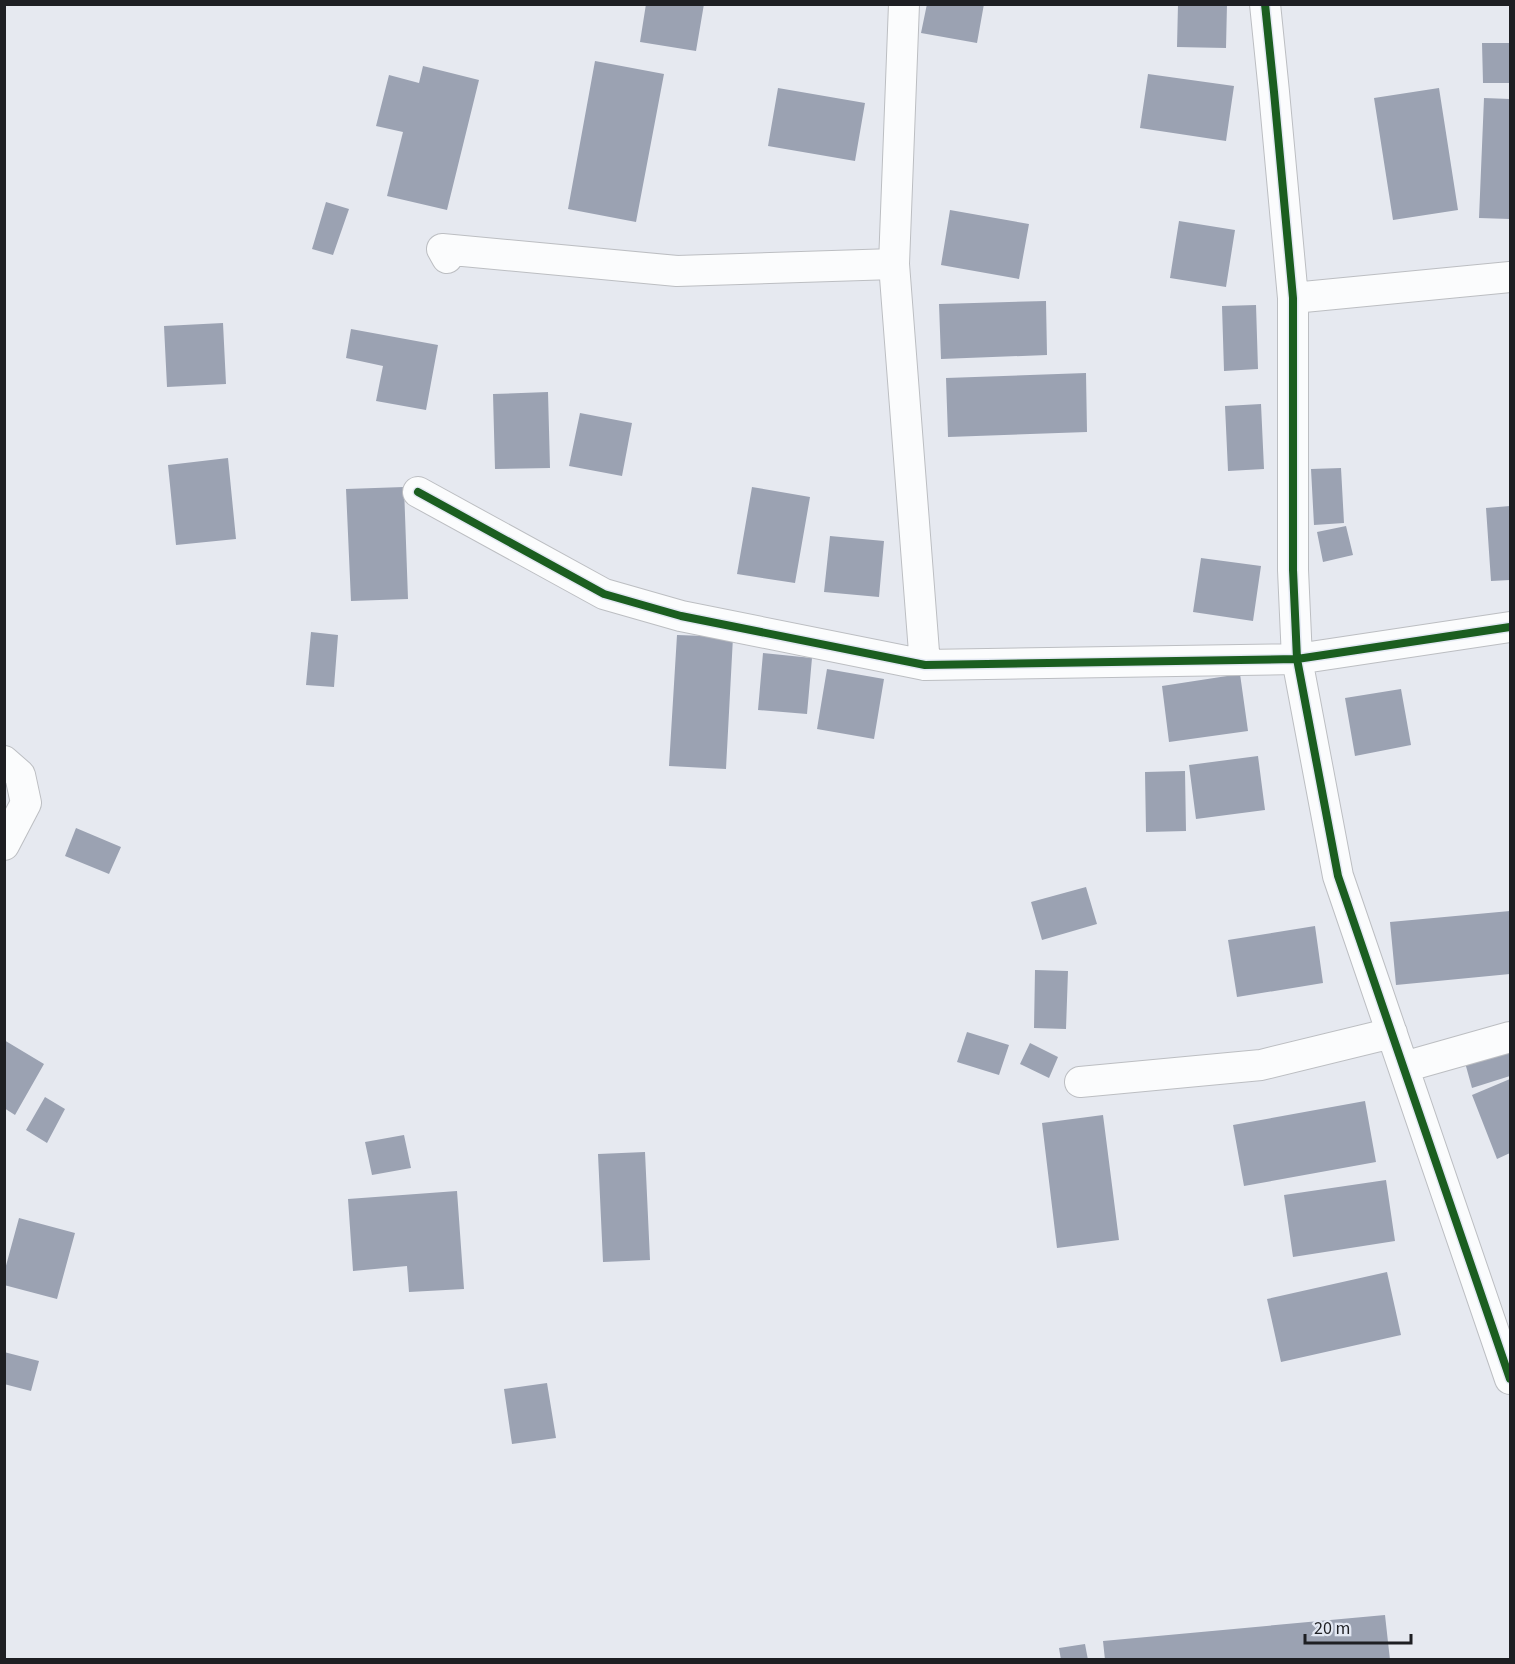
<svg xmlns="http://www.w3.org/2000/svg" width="1515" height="1664" viewBox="0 0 1515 1664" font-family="'Source Sans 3',sans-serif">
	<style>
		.building { fill: #9ba2b2 }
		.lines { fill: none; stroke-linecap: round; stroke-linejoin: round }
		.street-casing { stroke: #bcbec2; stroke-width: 32 }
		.street { stroke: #fbfcfd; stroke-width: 30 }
		.cycleway-casing { stroke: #e3e8f3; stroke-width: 11 }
		.cycleway { stroke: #1b5e20; stroke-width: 8 }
	</style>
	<rect width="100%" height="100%" fill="#e6e9f0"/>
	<path class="building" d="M646,4H704L696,51L640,42Z
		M927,4H984L977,43L921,33Z
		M1178,4H1227L1226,48L1177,47Z
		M1482,43H1510V83H1483Z
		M595,61L664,74L636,222L568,209Z
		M423,66L479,80L447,210L387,196L403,132L376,126L389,75L419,83Z
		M1148,74L1234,86L1226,141L1140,128Z
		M778,88L865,103L855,161L768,146Z
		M1439,88L1458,210L1393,220L1374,98Z
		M1484,98L1510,99V219L1479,218Z
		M326,202L349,209L333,255L312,249Z
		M950,210L1029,224L1019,279L941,265Z
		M1179,221L1235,230L1226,287L1170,278Z
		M1046,301L1047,355L941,359L939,304Z
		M1256,305L1258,369L1224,371L1222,306Z
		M223,323L226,384L167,387L164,326Z
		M351,329L438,345L426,410L376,401L383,366L346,358Z
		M1086,373L1087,432L948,437L946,378Z
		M548,392L550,468L495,469L493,394Z
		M1261,404L1264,469L1228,471L1225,406Z
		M580,413L632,423L622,476L569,466Z
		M228,458L236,539L176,545L168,465Z
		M1341,468L1344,523L1314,525L1311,469Z
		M404,487L408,599L351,601L346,489Z
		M752,487L810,497L795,583L737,574Z
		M1510,506V580L1491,581L1486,508Z
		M1346,526L1353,555L1323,562L1317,532Z
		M830,536L884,541L879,597L824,592Z
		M1201,558L1261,566L1253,621L1193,612Z
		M311,632L338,635L334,687L306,685Z
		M677,635L733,637L726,769L669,766Z
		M763,653L812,658L807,714L758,710Z
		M827,669L884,679L874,739L817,729Z
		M1240,674L1248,731L1169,742L1162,686Z
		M1401,689L1411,745L1355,756L1345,698Z
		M1258,756L1265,810L1196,819L1189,765Z
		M1185,771L1186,831L1146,832L1145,772Z
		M76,828L121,847L109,874L65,856Z
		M1086,887L1097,924L1042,940L1031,902Z
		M1510,911V974L1396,985L1390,922Z
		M1315,926L1323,983L1237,997L1228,940Z
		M1035,970L1068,971L1066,1029L1034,1028Z
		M967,1032L1009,1045L999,1075L957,1062Z
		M4,1040L44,1064L15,1115L4,1108Z
		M1030,1043L1058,1057L1049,1078L1020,1064Z
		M1510,1045V1076L1472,1088L1464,1059Z
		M1510,1079V1153L1497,1159L1472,1095Z
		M45,1097L65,1109L47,1143L26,1130Z
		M1365,1101L1376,1162L1244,1186L1233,1125Z
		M1103,1115L1119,1240L1057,1248L1042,1123Z
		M404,1135L411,1168L372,1175L365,1142Z
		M645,1152L650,1260L603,1262L598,1154Z
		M1386,1180L1395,1241L1293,1257L1284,1195Z
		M457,1191L464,1289L409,1292L407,1266L353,1271L348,1199Z
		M19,1218L75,1233L57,1299L4,1285V1273Z
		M1387,1272L1401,1335L1281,1362L1267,1299Z
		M4,1352L39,1361L31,1391L4,1384Z
		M547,1383L556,1438L512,1444L504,1389Z
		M1385,1615L1390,1660H1105L1103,1641Z
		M1085,1644L1088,1660H1061L1059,1648Z"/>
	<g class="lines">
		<defs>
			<path id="street" d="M904,4L894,264L925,665
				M1265,4L1274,92L1293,298V570L1297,659L1338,876L1510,1379
				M447,258L442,249L677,271L894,264
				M1293,298L1510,277
				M418,492L604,594L681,616L925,665L1297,659L1510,627
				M4,761L20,775L26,803L4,845
				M1404,1067L1510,1037
				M1080,1082L1261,1065L1392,1033"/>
		</defs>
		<use href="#street" class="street-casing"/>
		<use href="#street" class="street"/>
		<defs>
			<path id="cycleway" d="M1265,4L1274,92L1293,298V570L1297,659L1338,876L1510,1379
				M418,492L604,594L681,616L925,665L1297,659L1510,627"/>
		</defs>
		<use href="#cycleway" class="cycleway-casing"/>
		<use href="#cycleway" class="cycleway"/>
	</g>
	<rect width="1515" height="1664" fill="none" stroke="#1e1f23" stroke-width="12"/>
	<path d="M1305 1634v9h106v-9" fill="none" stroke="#1e1f23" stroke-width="3"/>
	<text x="1314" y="1634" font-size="18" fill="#1e1f23" stroke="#e3e8f3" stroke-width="4.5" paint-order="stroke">20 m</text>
</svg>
